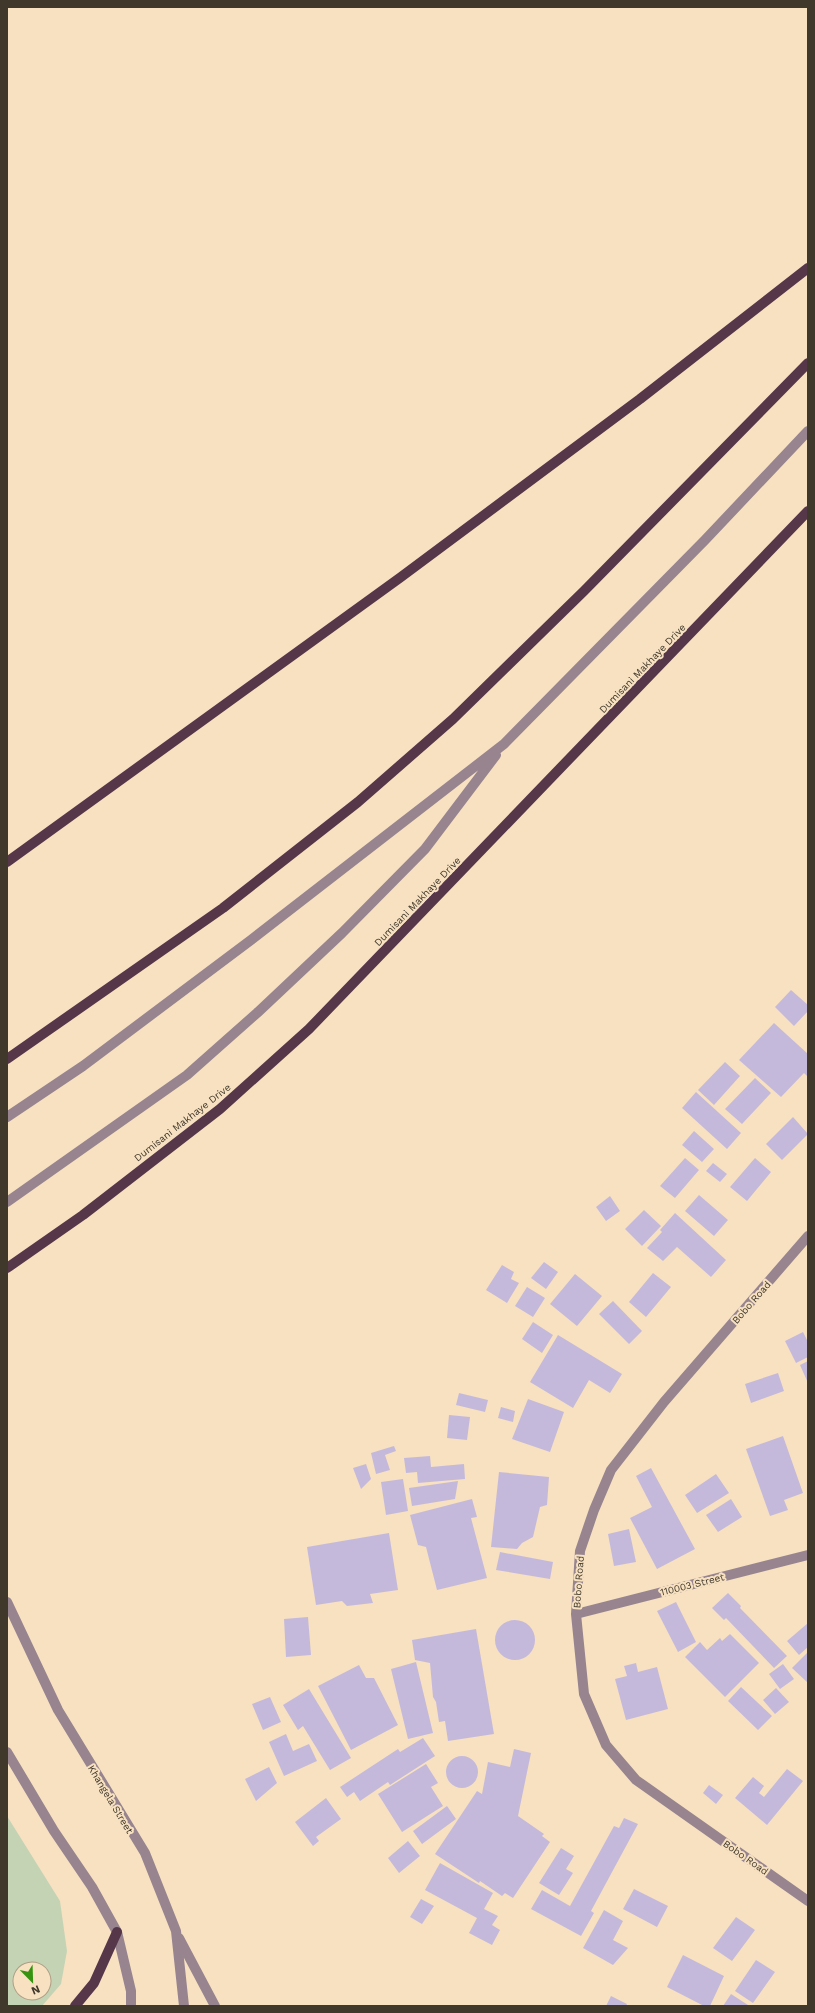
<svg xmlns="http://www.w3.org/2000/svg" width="815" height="2013" viewBox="0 0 815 2013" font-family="'Work Sans',sans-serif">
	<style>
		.green { fill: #c5d3b5; fill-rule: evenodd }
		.building { fill: #c5b9db }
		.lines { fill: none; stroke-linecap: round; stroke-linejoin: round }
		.minor { stroke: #97848f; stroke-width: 10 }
		.major { stroke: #56374a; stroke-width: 10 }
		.labels { text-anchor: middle; stroke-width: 4; stroke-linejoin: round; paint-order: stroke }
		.street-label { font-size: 10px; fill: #40382b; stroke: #f7e1c1 }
	</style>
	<rect width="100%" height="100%" fill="#f7e1c1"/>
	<path class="green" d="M7,1816L60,1901L67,1951L61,1984L42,2006H7ZM20,1969H44V1993H20Z"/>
	<path class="building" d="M791,990L808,1005V1011L794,1026L775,1007Z
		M774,1023L808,1054V1077L804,1073L781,1097L739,1060Z
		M725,1062L740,1076L714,1105L698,1090Z
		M755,1078L771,1093L742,1124L725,1109Z
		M696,1092L741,1133L727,1149L682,1108Z
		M793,1117L808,1134L782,1160L766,1144Z
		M694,1131L714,1149L702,1162L682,1145Z
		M685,1158L699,1170L675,1198L660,1186Z
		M755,1158L771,1172L747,1201L730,1187Z
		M713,1163L727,1174L720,1182L706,1171Z
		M699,1195L728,1220L714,1236L685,1211Z
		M610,1196L620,1211L606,1221L596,1207Z
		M644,1210L661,1226L642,1246L625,1229Z
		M675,1213L726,1260L711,1277L677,1247L663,1261L647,1248L662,1232L660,1230Z
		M544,1262L558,1272L546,1289L531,1278Z
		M502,1265L514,1272L511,1279L519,1283L507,1303L486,1290Z
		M653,1273L671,1287L646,1317L629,1302Z
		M575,1274L602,1296L577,1326L550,1304Z
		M527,1287L545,1298L533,1317L515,1306Z
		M613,1301L642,1331L629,1344L599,1314Z
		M533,1322L553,1335L542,1353L522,1339Z
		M803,1332L808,1342V1357L796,1363L785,1341Z
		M558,1335L622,1374L610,1393L589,1380L573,1408L530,1382Z
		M808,1361V1383L800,1365Z
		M778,1373L784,1391L751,1403L745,1384Z
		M459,1393L488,1400L485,1412L456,1405Z
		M528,1399L564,1412L550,1452L512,1439Z
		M501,1407L515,1411L513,1422L498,1418Z
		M449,1415L470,1417L467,1440L447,1438Z
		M783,1436L803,1493L784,1500L788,1510L770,1516L746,1449Z
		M394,1446L396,1451L385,1455L390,1470L376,1474L371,1453Z
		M430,1456L431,1467L464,1464L465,1479L418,1483L417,1472L406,1473L404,1458Z
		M366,1464L371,1479L361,1489L353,1468Z
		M651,1468L695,1549L657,1569L630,1518L652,1507L636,1476Z
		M499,1472L549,1477L547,1505L540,1507L533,1537L522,1543L517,1549L491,1547Z
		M716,1474L729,1493L697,1513L685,1495Z
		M403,1479L408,1511L386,1515L381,1482Z
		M458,1481L455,1499L412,1506L409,1488Z
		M472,1499L477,1517L471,1518L487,1578L437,1590L426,1547L418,1545L410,1515Z
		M731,1499L742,1517L718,1532L706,1515Z
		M629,1529L636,1562L614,1566L608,1534Z
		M389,1533L398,1590L370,1594L373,1603L347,1606L342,1601L316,1605L307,1547Z
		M500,1552L553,1562L550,1579L496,1570Z
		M728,1593L741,1606L740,1608L787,1656L774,1668L726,1618L724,1620L712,1608Z
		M676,1602L696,1642L678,1652L657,1611Z
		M308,1617L311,1655L286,1657L284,1619Z
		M495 1640a20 20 0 1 1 40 0a20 20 0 1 1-40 0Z
		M808,1623V1647L799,1655L787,1641Z
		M476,1629L494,1734L448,1741L445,1721L439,1722L436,1702L433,1697L430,1663L415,1660L412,1640Z
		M730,1634L759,1663L725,1697L685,1657L700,1642L707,1650L720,1638L722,1641Z
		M808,1652V1683L792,1668Z
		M416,1662L433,1733L408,1739L391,1669Z
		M636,1663L638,1672L657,1667L668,1709L626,1720L615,1679L627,1676L624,1666Z
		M783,1664L794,1679L780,1689L769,1674Z
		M359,1665L366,1678H374L398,1725L351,1750L318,1686Z
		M741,1687L772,1716L758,1730L728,1701Z
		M776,1688L789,1702L775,1714L763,1700Z
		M309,1689L351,1758L330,1770L303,1726L298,1730L283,1705Z
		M270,1697L281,1722L263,1730L252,1704Z
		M286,1734L293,1751L309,1744L317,1761L284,1776L269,1742Z
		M423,1738L435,1756L390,1785L388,1782L360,1801L354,1792L347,1797L340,1787L398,1749L400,1752Z
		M514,1749L531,1753L518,1816L544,1834L542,1836L550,1842L513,1898L505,1893L502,1896L480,1881L479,1883L435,1854L477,1791L482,1794L488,1762L510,1767Z
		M446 1772a16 16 0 1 1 32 0a16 16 0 1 1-32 0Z
		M426,1764L438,1783L431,1787L443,1806L402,1832L378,1794Z
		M269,1767L277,1783L256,1801L245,1779Z
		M787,1769L803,1781L767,1825L735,1798L753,1777L764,1786L759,1793L764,1797Z
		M709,1785L723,1795L716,1804L703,1793Z
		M326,1798L341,1819L316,1837L319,1841L313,1846L295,1822Z
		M447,1806L456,1819L422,1844L413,1831Z
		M624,1818L638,1824L591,1911L594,1913L581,1936L531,1909L542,1890L570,1906L614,1826L619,1828Z
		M408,1841L420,1856L399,1873L388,1858Z
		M561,1848L574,1856L566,1869L573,1873L559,1895L539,1883Z
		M440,1863L493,1893L484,1909L498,1916L492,1925L500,1930L492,1945L469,1933L477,1918L425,1890Z
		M634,1889L668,1906L657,1927L623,1909Z
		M421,1899L434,1906L422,1924L410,1917Z
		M604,1910L623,1921L613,1940L628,1948L613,1965L583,1948Z
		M736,1917L755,1930L732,1961L713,1948Z
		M683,1955L724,1976L710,2006H704L667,1987Z
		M756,1960L775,1972L753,2003L735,1991Z
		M731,1994L748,2005L747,2006H723Z
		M611,1996L627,2004L626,2006H606Z"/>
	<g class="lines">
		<path class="minor" d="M7,1117L83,1066L251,940L504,744L705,540L808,431
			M7,1202L187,1075L257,1013L342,933L425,849L496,755
			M808,1236L664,1402L611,1470L594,1510L580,1551L576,1614L584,1694L606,1745L636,1780L808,1901
			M7,1602L58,1710L145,1853L176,1931L184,2006
			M576,1614L808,1555
			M7,1752L54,1831L92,1887L117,1932L131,1991V2006
			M179,1938L215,2006"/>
		<path class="major" d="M7,862L401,577L640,399L808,268
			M7,1059L223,908L358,802L453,719L584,591L808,363
			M7,1268L83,1215L220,1109L309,1029L808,511
			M75,2006L94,1983L117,1932"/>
	</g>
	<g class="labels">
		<g class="street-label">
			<text transform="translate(642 668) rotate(-46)" y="4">Dumisani Makhaye Drive</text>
			<text transform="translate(417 901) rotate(-46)" y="4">Dumisani Makhaye Drive</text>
			<text transform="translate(182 1122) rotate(-38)" y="4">Dumisani Makhaye Drive</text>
			<text transform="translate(751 1302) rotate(-49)" y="4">Bobo Road</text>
			<text transform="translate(578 1582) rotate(-86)" y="4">Bobo Road</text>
			<text transform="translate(692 1584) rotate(-14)" y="4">110003 Street</text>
			<text transform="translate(111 1799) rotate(59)" y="4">Khangela Street</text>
			<text transform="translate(746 1857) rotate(35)" y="4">Bobo Road</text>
		</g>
	</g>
	<rect width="815" height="2013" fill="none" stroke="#40382b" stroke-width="16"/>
	<g transform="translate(32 1981) rotate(157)"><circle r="19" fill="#f7e1c1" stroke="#ae9d85"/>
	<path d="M0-3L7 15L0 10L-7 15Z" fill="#359310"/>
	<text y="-6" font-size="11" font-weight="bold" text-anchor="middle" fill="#40382b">N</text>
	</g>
</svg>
